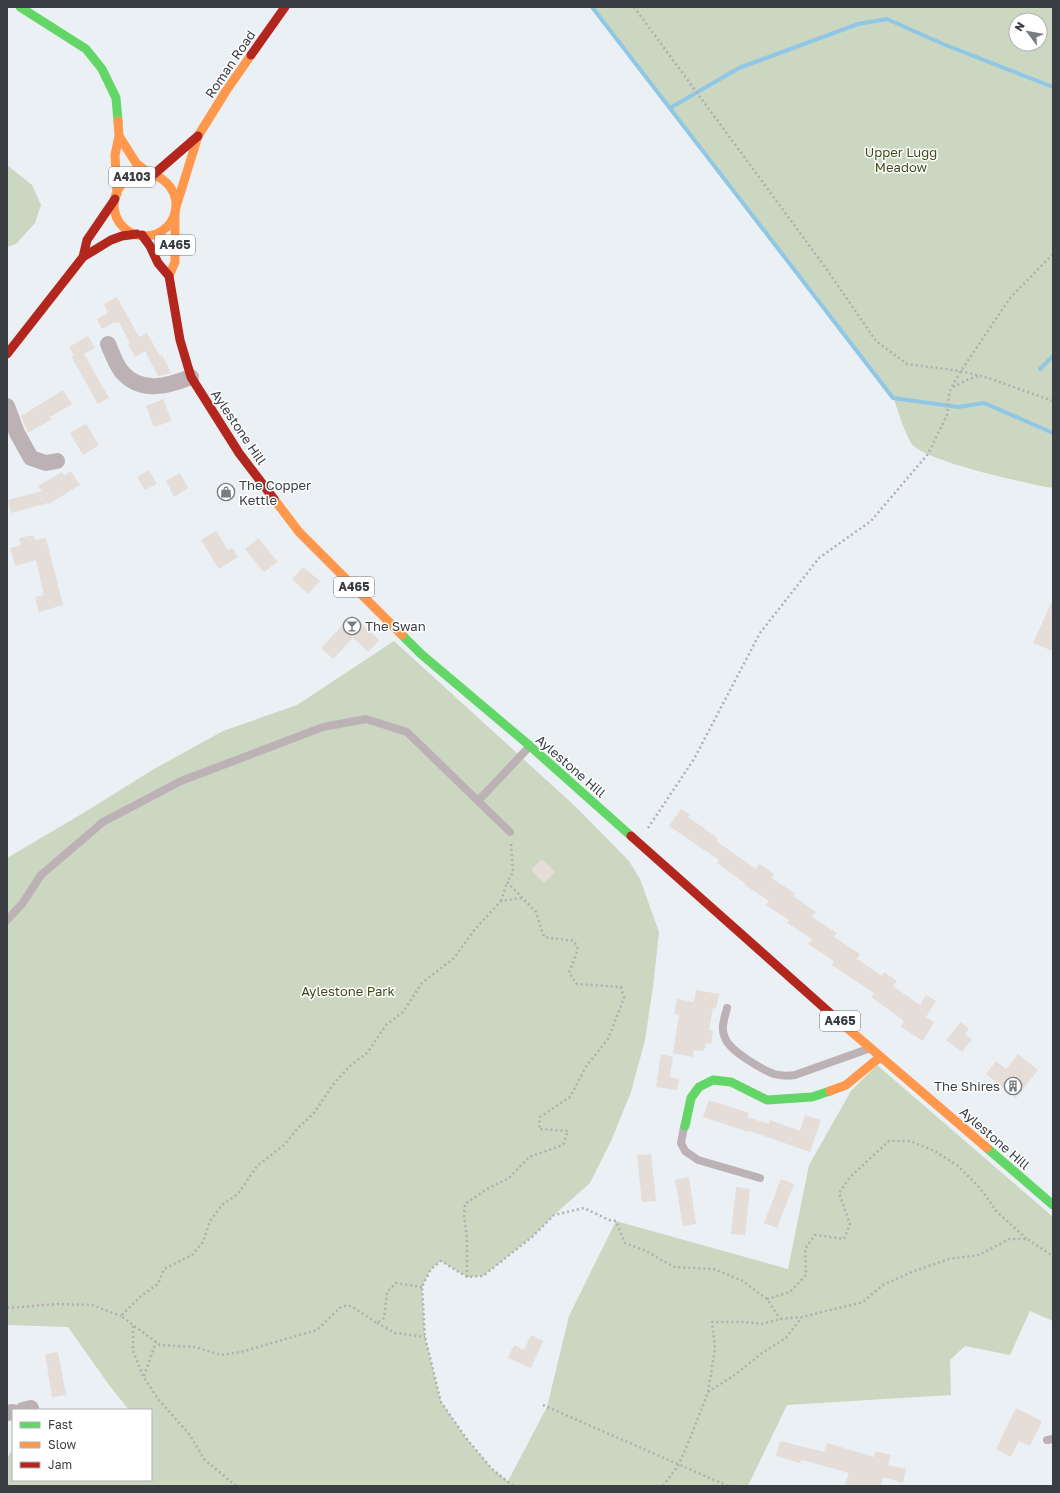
<svg xmlns="http://www.w3.org/2000/svg" width="1060" height="1493" viewBox="0 0 1060 1493" font-family="'Golos Text',sans-serif">
	<style>
		.green { fill: #ccd7c2; fill-rule: evenodd }
		.lines { fill: none; stroke-linecap: round; stroke-linejoin: round }
		.stream { stroke: #8fc7e4; stroke-width: 4 }
		.building { fill: #e4ddd8 }
		.path { stroke: #b2aeb0; stroke-width: 2.5; stroke-dasharray: 2 3; stroke-linecap: butt }
		.lane { stroke: #bcb2b5; stroke-width: 8 }
		.street { stroke: #bcb2b5; stroke-width: 16 }
		.fast { stroke: #63d668; stroke-width: 9 }
		.slow { stroke: #ff974d; stroke-width: 9 }
		.jam { stroke: #b3261e; stroke-width: 9 }
		.labels { text-anchor: middle; stroke-width: 3; stroke-linejoin: round; paint-order: stroke }
		.shield { fill: #fff; stroke: #75777a; stroke-width: 1 }
		.shield-label { font-size: 12px; font-weight: bold; fill: #3a3d41 }
		.street-label { font-size: 13px; fill: #3a3d41; stroke: #fff }
		.park-label { font-size: 13px; fill: #3d4c1b; stroke: #fff }
		.poi-label { font-size: 13px; fill: #3a3d41; stroke: #fff; text-anchor: start }
	</style>
	<rect width="100%" height="100%" fill="#ebf0f5"/>
	<path class="green" d="M592,7H1053V488C1029,484 922,461 911,443C904,432 898,410 893,397ZM1016,20H1040V44H1016Z
		M7,165L32,185L41,205L35,223L16,244L7,247Z
		M394,641L577,808L629,861L640,879L659,932L653,987L645,1040L631,1092L612,1139L590,1183L554,1215L532,1237L483,1276L467,1277L441,1261L431,1269L422,1287L425,1337L441,1402L466,1438L492,1469L508,1481L547,1407L569,1316L616,1221L788,1269L809,1165L851,1091L877,1065L1053,1217V1321L1030,1311L1010,1355L965,1346L950,1360L951,1395L787,1405L748,1486H7V1459L13,1448V1480H151V1410H129L109,1385L68,1327L7,1325V858L85,812L154,769L223,731L297,705Z"/>
	<g class="lines">
		<path class="stream" d="M592,7L893,398L958,407L984,403L1053,433
			M670,108L739,68L858,24L887,19L943,44L1053,87
			M1040,369L1053,356"/>
	</g>
	<path class="building" d="M117,297L139,337L147,333L160,356L162,355L171,373L158,376L145,351L135,357L128,344L130,343L119,322L116,324L115,322L102,329L97,319L108,313L104,304Z
		M88,336L95,348L84,354L109,398L98,404L71,356L74,355L69,347Z
		M63,390L72,404L50,417L52,419L28,433L21,416Z
		M163,399L172,421L154,427L146,406Z
		M86,424L99,445L83,455L70,433Z
		M149,470L157,484L145,490L137,477Z
		M71,471L80,485L49,504L48,503L11,513L8,500L42,491L38,486L62,472L64,476Z
		M180,473L188,488L174,497L166,481Z
		M216,531L228,550L232,548L238,557L219,569L201,540Z
		M33,535L35,540L46,538L63,605L39,612L35,597L44,595L36,560L15,566L10,548L21,545L19,538Z
		M258,538L278,562L264,572L245,549Z
		M303,567L320,581L308,594L292,579Z
		M1053,599V651L1033,643Z
		M352,615L379,640L368,652L353,638L333,659L321,648Z
		M681,809L690,815L688,817L718,838L716,841L756,869L759,864L774,874L772,878L795,894L793,896L816,912L812,917L837,933L834,937L860,954L857,959L882,976L884,972L897,981L893,986L920,1005L926,995L936,1001L926,1017L934,1022L923,1041L901,1027L904,1021L871,997L874,993L832,965L834,961L808,944L812,939L787,923L789,920L766,905L769,901L745,885L746,884L717,863L719,860L669,826Z
		M542,859L555,872L544,883L531,870Z
		M696,990L719,994L716,1009L713,1008L709,1030L713,1031L711,1044L706,1043L704,1051L694,1050L693,1057L673,1053L679,1015L674,1014L677,999L694,1002Z
		M961,1022L969,1029L965,1034L972,1039L962,1052L946,1040Z
		M661,1054L673,1057L670,1077L679,1079L677,1090L656,1087Z
		M1018,1054L1038,1070L1016,1098L986,1074L996,1061L1006,1069Z
		M709,1100L749,1113L747,1117L769,1124L770,1120L800,1131L805,1115L821,1120L810,1152L750,1131L749,1132L703,1117Z
		M651,1154L656,1201L642,1202L637,1155Z
		M689,1177L696,1224L683,1226L675,1180Z
		M781,1179L794,1184L777,1228L764,1223Z
		M736,1187L750,1189L745,1235L731,1234Z
		M531,1335L543,1341L531,1368L508,1358L514,1345L524,1350Z
		M58,1352L66,1395L52,1397L45,1354Z
		M1016,1408L1042,1421L1030,1446L1019,1441L1011,1457L996,1449Z
		M780,1441L824,1452L827,1443L874,1457L876,1451L891,1455L888,1465L906,1469L903,1483L883,1477L881,1486H851L845,1484L849,1473L810,1462L801,1460L800,1463L776,1456Z"/>
	<g class="lines">
		<path class="path" d="M634,7L825,267L876,341L907,364L961,371L988,378L1053,401
			M953,387L967,380L979,376
			M648,828L694,759L760,633L819,558L871,521L928,454L947,415L949,395L951,388L961,371L1010,298L1053,254
			M501,901L507,882
			M467,1277V1238L464,1215L465,1204L487,1189L509,1178L529,1157L563,1145L568,1131L539,1129L540,1117L570,1097L587,1065L608,1039L624,998L621,987L577,984L569,973L578,949L574,941L544,937L536,912L507,882L513,872L511,842
			M422,1287L396,1283L387,1292L384,1318L377,1323L351,1306H342L317,1330L241,1352L221,1355L195,1347L160,1345L121,1316L141,1296L158,1284L164,1269L192,1255L203,1242L210,1221L222,1205L238,1194L257,1166L284,1145L298,1128L314,1113L335,1082L350,1066L368,1052L386,1025L403,1012L422,983L454,958L475,929L501,901L522,898
			M767,1299L790,1292L806,1275L805,1249L815,1235L844,1239L850,1224L839,1193L850,1177L889,1141H910L935,1151L958,1166L980,1188L997,1212L1027,1239
			M7,1308L57,1304L92,1305L121,1316
			M377,1323L395,1333L425,1337
			M133,1326V1351L143,1376L158,1399L190,1435L204,1459L236,1486
			M144,1376L156,1342
			M708,1392L736,1374L762,1353L786,1338L802,1317
			M543,1405L728,1486
			M513,1486L492,1469L466,1438L441,1402L425,1337L422,1287L431,1269L441,1261L467,1277L483,1276L532,1237L554,1215L584,1208L609,1220L616,1221L625,1243L646,1251L674,1267L714,1269L743,1281L767,1299L780,1319
			M663,1486L679,1464L691,1436L708,1392L715,1349L712,1322H745L762,1324L780,1319L802,1317L863,1302L883,1285L914,1271L949,1259L979,1255L1009,1239H1027L1053,1256"/>
		<path class="lane" d="M478,801L510,832
			M7,920L22,904L41,875L103,822L181,781L323,727L366,719L407,732L478,801L529,747
			M727,1008C725,1017 720,1028 725,1038C730,1051 761,1069 774,1074C781,1076 788,1076 795,1075L868,1049
			M684,1127L681,1143L685,1151L698,1160L760,1178
			M1047,1440L1053,1439"/>
		<path class="street" d="M108,344C112,353 116,365 122,372C141,394 168,386 191,377
			M7,406L17,433L31,458L46,463L57,461
			M23,1410L31,1408
			M7,1413L13,1412"/>
		<path class="fast" d="M20,7L86,49L102,69L116,98L118,121
			M402,635L421,654L530,746L631,836
			M685,1126L691,1098L699,1087L713,1080L731,1082L767,1100L812,1097L830,1091
			M987,1148L1053,1205"/>
		<path class="slow" d="M119,136L136,163L150,174
			M114 205a31 31 0 1 1 62 0a31 31 0 1 1-62 0Z
			M117,194L115,155L119,136L118,121
			M176,207L198,136L226,91L251,55
			M169,276L175,262V213
			M274,499L299,532L402,635
			M839,1021L987,1148
			M830,1091L846,1085L880,1057"/>
		<path class="jam" d="M251,55L285,7
			M153,175L198,136
			M142,235L150,246L158,263L169,276L180,340L191,377L239,453L274,499
			M83,257L87,240L115,199
			M7,354L83,257L111,240L122,236L137,234
			M631,836L839,1021"/>
	</g>
	<defs>
		<symbol id="shop-ring" viewBox="-11 -11 22 22"><circle r="9.5" fill="#fff" stroke="#787c80" stroke-width="1.5"/><path d="M-5-2.5h2.3a2.7 3.5 0 0 1 5.4 0H5L5.5 6h-11ZM-1.5-2.5h3a1.5 2.3 0 0 0-3 0Z" fill="#787c80"/></symbol>
		<symbol id="bar-ring" viewBox="-11 -11 22 22"><circle r="9.5" fill="#fff" stroke="#787c80" stroke-width="1.5"/><path d="M-6-5H6L.8 .8V4.5H3.5V6h-7V4.5H-.8V.8Z" fill="#787c80"/></symbol>
		<symbol id="building-ring" viewBox="-11 -11 22 22"><circle r="9.5" fill="#fff" stroke="#787c80" stroke-width="1.5"/><path d="M-4-6H4V6H1V3H-1V6H-4ZM-2.5-4.3h1.7v1.8h-1.7ZM.8-4.3h1.7v1.8H.8ZM-2.5-1h1.7V.8h-1.7ZM.8-1h1.7V.8H.8Z" fill="#787c80"/></symbol>
	</defs>
	<g fill-rule="evenodd">
		<use href="#shop-ring" x="216" y="482" width="20" height="20"/>
		<use href="#bar-ring" x="342" y="616" width="20" height="20"/>
		<use href="#building-ring" x="1003" y="1076" width="20" height="20"/>
	</g>
	<g class="labels">
		<g class="shield">
			<rect x="109" y="167" width="46" height="20" rx="3"/>
			<rect x="155" y="235" width="40" height="20" rx="3"/>
			<rect x="334" y="577" width="40" height="20" rx="3"/>
			<rect x="820" y="1011" width="40" height="20" rx="3"/>
		</g>
		<g class="shield-label">
			<text x="132" y="181">A4103</text>
			<text x="175" y="249">A465</text>
			<text x="354" y="591">A465</text>
			<text x="840" y="1025">A465</text>
		</g>
		<g class="street-label">
			<text transform="translate(230 64) rotate(-56)" y="5">Roman Road</text>
			<text transform="translate(239 427) rotate(56)" y="5">Aylestone Hill</text>
			<text transform="translate(571 766) rotate(41)" y="5">Aylestone Hill</text>
			<text transform="translate(995 1138) rotate(41)" y="5">Aylestone Hill</text>
		</g>
		<g class="park-label">
			<text x="901" y="157">Upper Lugg<tspan x="901" dy="15">Meadow</tspan></text>
			<text x="348" y="996">Aylestone Park</text>
		</g>
		<g class="poi-label">
			<text x="239" y="490">The Copper<tspan x="239" dy="15">Kettle</tspan></text>
			<text x="365" y="631">The Swan</text>
			<text x="1000" y="1091" text-anchor="end">The Shires</text>
		</g>
	</g>
	<rect width="1060" height="1493" fill="none" stroke="#3a3d41" stroke-width="16"/>
	<rect x="12" y="1409" width="140" height="72" fill="#ffffff" stroke="#b0b1b3"/>
	<rect x="20" y="1422" width="20" height="6" fill="#63d668" stroke="#b0b1b3"/>
	<text x="48" y="1429" font-size="12" fill="#3a3d41">Fast</text>
	<rect x="20" y="1442" width="20" height="6" fill="#ff974d" stroke="#b0b1b3"/>
	<text x="48" y="1449" font-size="12" fill="#3a3d41">Slow</text>
	<rect x="20" y="1462" width="20" height="6" fill="#b3261e" stroke="#b0b1b3"/>
	<text x="48" y="1469" font-size="12" fill="#3a3d41">Jam</text>
	<g transform="translate(1028 32) rotate(302)"><circle r="19" fill="#ffffff" stroke="#b0b1b3"/>
	<path d="M0-3L7 15L0 10L-7 15Z" fill="#787c80"/>
	<text y="-6" font-size="11" font-weight="bold" text-anchor="middle" fill="#3a3d41">N</text>
	</g>
</svg>
